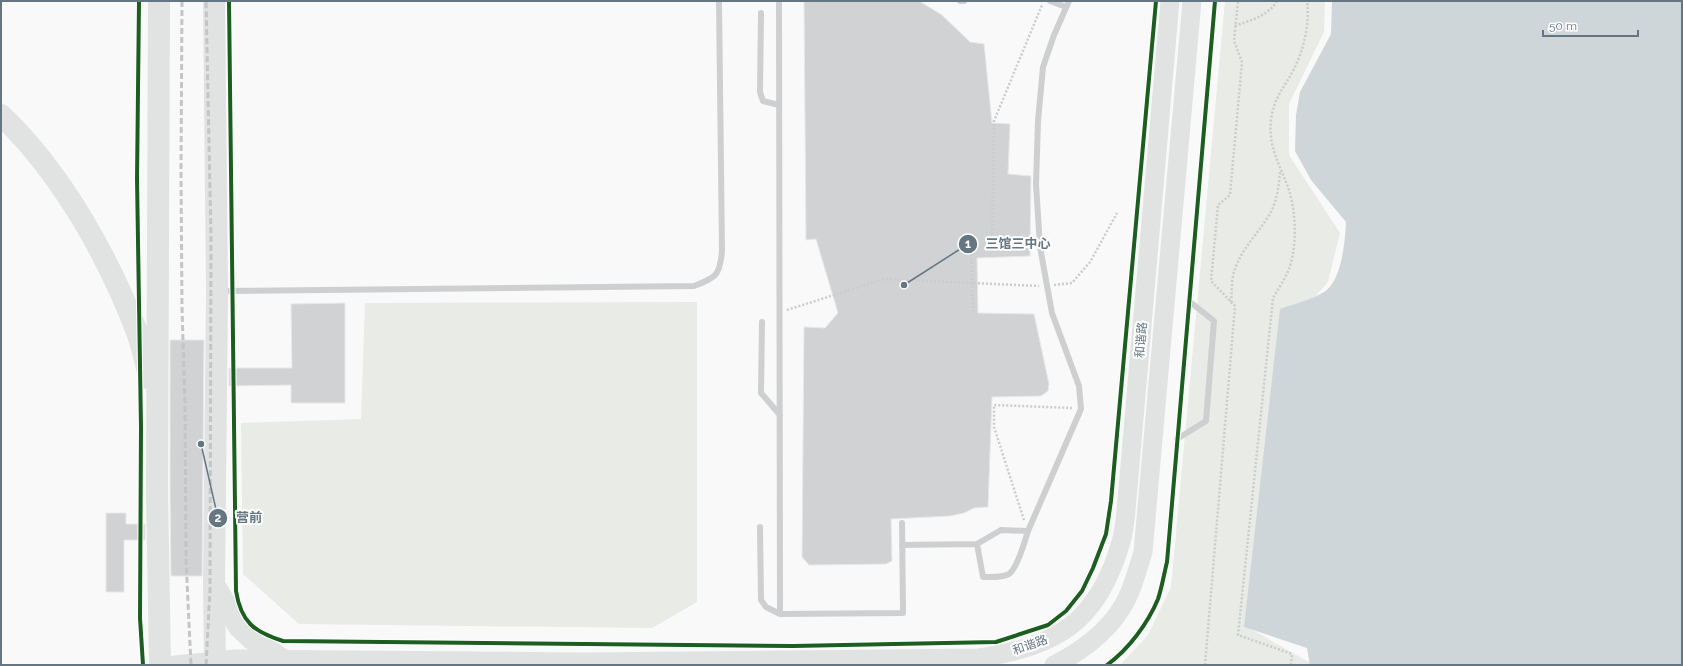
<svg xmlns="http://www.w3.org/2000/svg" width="1683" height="666" viewBox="0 0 1683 666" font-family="Raleway,'Noto Sans SC',sans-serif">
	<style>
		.green { fill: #e8ebe6 }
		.water { fill: #ced6d9 }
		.building { fill: #d0d2d3; stroke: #e8e8e8 }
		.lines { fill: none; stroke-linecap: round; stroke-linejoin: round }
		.path { stroke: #cbcccd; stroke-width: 2.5; stroke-dasharray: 2 2; stroke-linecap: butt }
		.lane { stroke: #cecfd0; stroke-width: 6 }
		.primary { stroke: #e1e2e2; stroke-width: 19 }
		.highway { stroke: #e1e2e2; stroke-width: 22 }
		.rail { stroke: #c3c5c6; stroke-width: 3; stroke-dasharray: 6 3; stroke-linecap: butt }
		.cycleway-casing { stroke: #fff; stroke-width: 6 }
		.cycleway { stroke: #1b5e20; stroke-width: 4 }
		.labels { text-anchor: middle; stroke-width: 4; stroke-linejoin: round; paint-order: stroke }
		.street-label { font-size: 12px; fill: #657683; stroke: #fff }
		.leader { fill: none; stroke: #657683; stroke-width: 1.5 }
		.callout-dot { fill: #657683; stroke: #fff; stroke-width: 1.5 }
		.mark-label { font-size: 12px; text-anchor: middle; font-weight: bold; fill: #fff }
		.callout-label { font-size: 13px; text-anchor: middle; font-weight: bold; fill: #657683; stroke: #fff; stroke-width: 4; stroke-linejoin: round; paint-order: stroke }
	</style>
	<rect width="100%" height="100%" fill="#f9f9f9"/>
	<path class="green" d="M1225,1H1325L1324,32L1289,104V155L1340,233L1328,282L1287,328L1249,628L1314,665H1120L1148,635L1171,587Z
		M697,302V602L652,628L299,624L243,574L241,423L361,419L365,303Z"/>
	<path class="water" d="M1332,1H1682V665H1310L1307,648L1244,627L1280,309C1294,304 1313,299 1324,292C1342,281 1345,241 1346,222L1311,180L1295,151L1296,115L1300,92L1331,34Z"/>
	<path class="building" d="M804,1H919L942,15L970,42L984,44L992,123L1010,124L1008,174L1031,176L1030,256L977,258L978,313L1034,314L1049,384L1048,391L1041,396L992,397L988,507L974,508L964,513L950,516L891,519L892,561L886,564L809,565L802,557L804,327L825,328L838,313L816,239L806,240Z
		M345,303V403H291V385L229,386V368H292L291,304Z
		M170,340H204L202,576H171L170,489Z
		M106,513H126V524H145V540H124V592H106Z"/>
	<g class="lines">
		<path class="path" d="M1235,26C1251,20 1268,16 1277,1
			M963,246L1031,247
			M971,246L973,311
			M992,246L994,121L1042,5
			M1054,285L1072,283L1090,262L1117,213
			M1231,302C1232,292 1231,279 1235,269C1243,247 1256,236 1268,217C1277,203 1279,186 1280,170
			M787,310L884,279L1039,286
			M1024,520L994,427V405L1072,408
			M1205,665L1235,306L1211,281L1218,205L1230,195L1242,62L1234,41L1238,1
			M1291,665L1292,654L1238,635L1273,298C1278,289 1285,279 1289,269C1298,245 1296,205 1286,182C1278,162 1268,143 1271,121C1273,99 1284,88 1294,69C1304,49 1310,23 1307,1"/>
		<path class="lane" d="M779,1L780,614L903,613L902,523
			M960,1H964
			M1050,1L1066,7
			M761,13L760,92L763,101L779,105
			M221,291L694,286C716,278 720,275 722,251L719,1
			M762,322L761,393L780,415
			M1177,439L1206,421L1214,321L1189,301
			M760,527L761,600L766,607L780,614
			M977,544L983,577C991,577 1001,578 1009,574C1017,569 1025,541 1028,531
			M902,545L977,544L1001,530L1028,531L1081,409L1079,386L1052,313L1040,247L1036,184L1038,121L1043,67L1054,35L1069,1"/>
		<path class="primary" d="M175,665L235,659L583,662L979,658C1058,646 1098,622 1121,542C1126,525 1126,505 1128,488L1170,1
			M1054,665C1079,653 1106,633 1121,609C1132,592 1137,571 1143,552L1192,1"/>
		<path class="highway" d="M159,1L157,489L160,665
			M214,1L217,291L214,584L215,665
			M1,115C61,172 108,256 137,332C142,347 146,364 150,379
			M216,588L239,627L252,639L283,660"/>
		<path class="rail" d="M182,1L181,173L182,308L185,406L186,560L191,665
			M206,665L210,590L211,237L206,1"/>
		<defs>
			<path id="cycleway" d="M139,1L137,179L141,427L140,618L143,665
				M229,1L236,591C241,622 254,632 283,641L793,646L996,642L1048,625L1066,611L1082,591L1093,568L1106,534L1111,501L1156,1
				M1107,665C1129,649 1148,623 1158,599C1162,587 1164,574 1167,562L1215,1"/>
		</defs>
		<use href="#cycleway" class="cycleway-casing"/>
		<use href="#cycleway" class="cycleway"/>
	</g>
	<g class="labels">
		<g class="street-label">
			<text transform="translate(1141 340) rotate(-85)" y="4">和谐路</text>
			<text transform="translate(1030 645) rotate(-19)" y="4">和谐路</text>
		</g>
	</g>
	<path class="leader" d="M904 285L968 244M201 444L218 518"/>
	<g class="callout-dot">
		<circle cx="904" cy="285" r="4"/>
		<circle cx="201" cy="444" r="4"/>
		<circle cx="968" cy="244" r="10"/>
		<circle cx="218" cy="518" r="10"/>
	</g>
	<g class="mark-label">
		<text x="968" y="248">1</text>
		<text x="218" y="522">2</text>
	</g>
	<g class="callout-label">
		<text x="1018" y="248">三馆三中心</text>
		<text x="249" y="522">营前</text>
	</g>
	<rect width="1683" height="666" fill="none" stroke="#657683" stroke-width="4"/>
	<path d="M1543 30v6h95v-6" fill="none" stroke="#657683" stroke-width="2"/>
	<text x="1549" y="30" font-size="12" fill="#657683" stroke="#ffffff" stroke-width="3" paint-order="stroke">50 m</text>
</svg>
